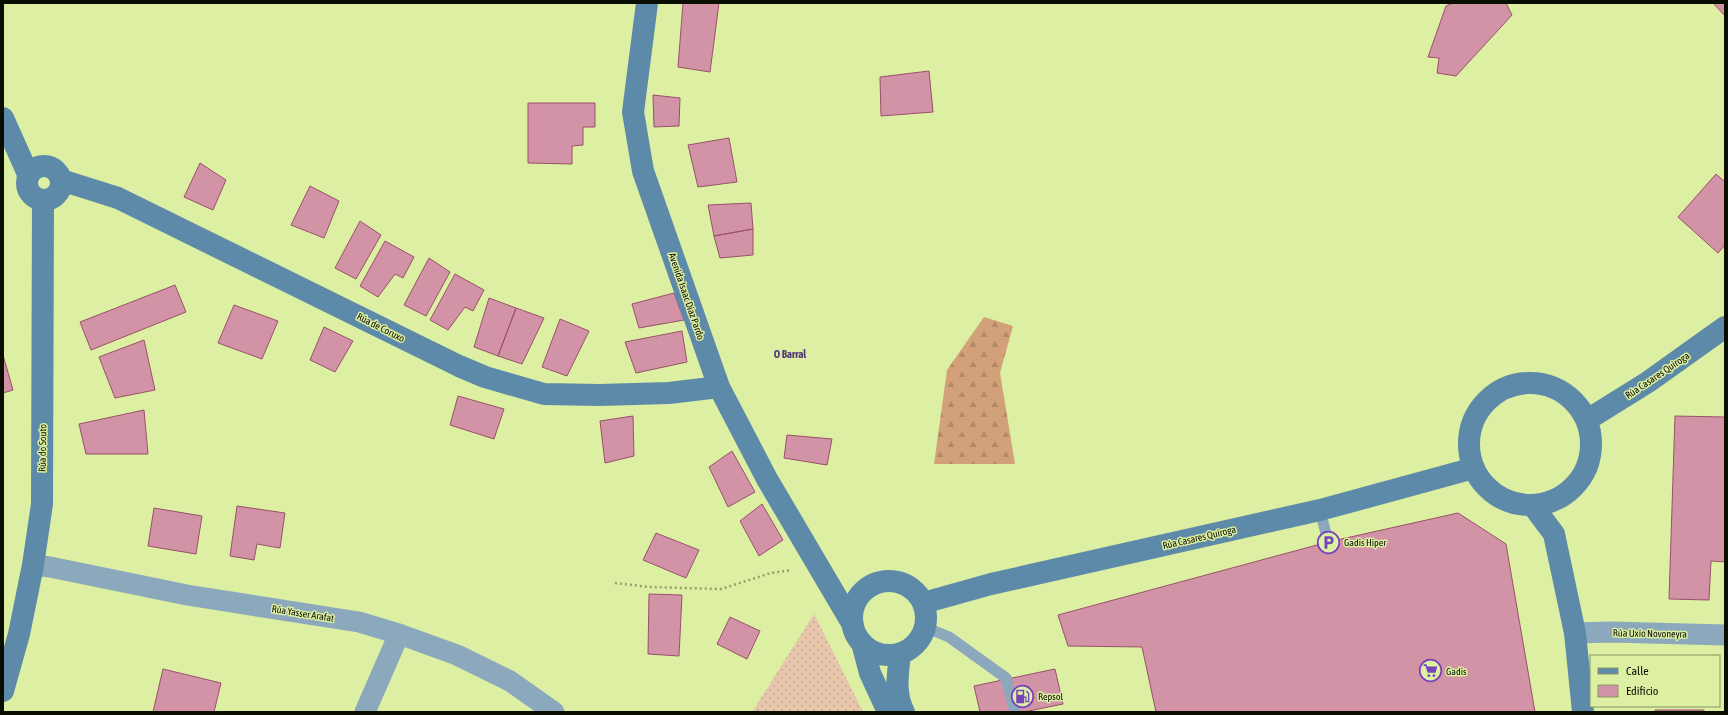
<svg xmlns="http://www.w3.org/2000/svg" width="1728" height="715" viewBox="0 0 1728 715" font-family="'Asap Condensed',sans-serif">
	<style>
		.grass { fill: url(#grass-dots) }
		.forest { fill: url(#forest-firs) }
		.building { fill: #d293a6; stroke: #995169 }
		.lines { fill: none; stroke-linecap: round; stroke-linejoin: round }
		.path { stroke: #93a16b; stroke-width: 2.5; stroke-dasharray: 2 3; stroke-linecap: butt }
		.lane { stroke: #8ba8bd; stroke-width: 11 }
		.street { stroke: #8ba8bd; stroke-width: 21 }
		.secondary { stroke: #5e8aa9; stroke-width: 22 }
		.labels { text-anchor: middle; stroke-width: 3; stroke-linejoin: round; paint-order: stroke }
		.street-label { font-size: 10px; fill: #0a0e00; stroke: #dcefa3 }
		.poi-label { font-size: 10px; fill: #0a0e00; stroke: #dcefa3; text-anchor: start }
		.neighbourhood-label { font-size: 11px; font-weight: bold; fill: #523a77; stroke: #dcefa3 }
	</style>
	<defs>
		<pattern id="grass-dots" width="8" height="8" patternUnits="userSpaceOnUse"><rect width="8" height="8" fill="#e8c6ab"/><path d="M2 2h.1M6 6h.1" fill="none" stroke="#c6a991" stroke-width="1.8" stroke-linecap="round"/></pattern>
		<pattern id="forest-firs" width="22" height="20" patternUnits="userSpaceOnUse"><rect width="22" height="20" fill="#d3a179"/><path d="M5 1l3.5 6h-7zM16 11l3.5 6h-7z" fill="#b48967"/></pattern>
	</defs>
	<rect width="100%" height="100%" fill="#dcefa3"/>
	<path class="grass" d="M814,614L863,712H752Z"/>
	<path class="forest" d="M984,317L1013,326L1000,373L1015,464H934L947,370Z"/>
	<path class="building" d="M683,3H719L710,72L678,67Z
		M1453,3H1506L1512,15L1456,76L1437,73L1439,58L1428,57L1446,6Z
		M1713,3H1725V16Z
		M929,71L933,112L881,116L880,77Z
		M653,95L680,98L679,126L654,127Z
		M528,103H595V127H583V145L572,146V164L528,163Z
		M729,138L737,182L698,187L688,145Z
		M200,163L226,180L213,210L184,197Z
		M1716,174L1725,182V245L1718,253L1678,217Z
		M310,186L339,201L324,238L291,225Z
		M751,203L753,229L714,236L708,205Z
		M360,221L381,235L356,279L335,268Z
		M753,229V255L720,258L714,236Z
		M385,241L414,257L403,278L395,274L378,297L360,286Z
		M429,258L450,272L426,316L404,305Z
		M455,274L484,290L473,311L465,307L448,330L430,320Z
		M175,285L186,312L91,350L80,322Z
		M674,293L684,320L639,328L632,304Z
		M489,298L516,308L498,356L474,347Z
		M234,305L278,321L262,359L218,343Z
		M516,308L544,318L522,364L498,356Z
		M560,319L589,331L567,376L542,367Z
		M324,327L353,341L335,372L310,360Z
		M682,331L687,362L636,373L625,342Z
		M144,340L155,390L115,398L99,357Z
		M3,355L13,390L3,393Z
		M458,396L504,409L494,439L450,425Z
		M144,410L148,454H86L79,424Z
		M633,416L634,456L605,463L600,421Z
		M1675,416L1725,417V562L1711,561L1709,600L1669,599Z
		M787,435L832,439L827,465L784,458Z
		M732,451L755,492L728,507L709,467Z
		M762,504L783,540L759,556L740,521Z
		M237,506L285,513L280,548L257,544L254,560L230,556Z
		M154,508L202,516L196,554L148,546Z
		M1458,513L1506,544L1535,712H1156L1142,647L1068,646L1058,615L1328,542Z
		M656,533L699,550L686,578L643,560Z
		M649,594L682,595L679,656L648,654Z
		M730,617L760,631L747,659L717,644Z
		M163,669L221,683L214,712H153Z
		M1055,669L1063,704L1024,712H980L974,686Z
		M1655,710H1704V712H1655Z"/>
	<g class="lines">
		<path class="path" d="M615,583L649,587L721,589L771,573L792,570"/>
		<path class="lane" d="M1320,510L1328,542
			M925,627L949,637L1006,678L1015,712"/>
		<path class="street" d="M33,565L50,567L187,595L359,622L399,634L457,655L510,681L554,712
			M1575,633L1611,632L1725,635
			M365,712L399,634"/>
		<path class="secondary" d="M647,3L633,112L643,171L719,387L767,479L853,625
			M3,118L28,174
			M27 183a17 17 0 1 1 34 0a17 17 0 1 1-34 0Z
			M61,180L118,198L459,366L485,377L544,394L599,395L669,393L719,387
			M1469 444a61 61 0 1 1 122 0a61 61 0 1 1-122 0Z
			M1587,420L1648,382L1725,327
			M1533,506L1554,534L1575,633L1583,712
			M852 618a37 37 0 1 1 74 0a37 37 0 1 1-74 0Z
			M923,603L991,584L1320,510L1474,468
			M862,643L870,673L888,712
			M900,654C898,673 894,694 904,712
			M3,691L19,634L33,565L42,504L43,201"/>
	</g>
	<defs>
		<symbol id="parking-ring" viewBox="-11 -11 22 22"><circle r="9.5" fill="#dcefa3" stroke="#7643ba" stroke-width="1.5"/><path d="M-3.5-5.5H1a3.5 3.5 0 0 1 0 7H-1V5.5H-3.5ZM-1-3.4V-.6H.8a1.4 1.4 0 0 0 0-2.8Z" fill="#7643ba"/></symbol>
		<symbol id="supermarket-ring" viewBox="-11 -11 22 22"><circle r="9.5" fill="#dcefa3" stroke="#7643ba" stroke-width="1.5"/><path d="M-6-5.5h2.5l.6 2H6L4.5 2H-2.5L-4.4-4H-6ZM-1.5 3.2a1.3 1.3 0 1 0 .1 0ZM3 3.2a1.3 1.3 0 1 0 .1 0Z" fill="#7643ba"/></symbol>
		<symbol id="fuel-ring" viewBox="-11 -11 22 22"><circle r="9.5" fill="#dcefa3" stroke="#7643ba" stroke-width="1.5"/><path d="M-5.5-6h7V0h2V4h1.3V-2.5L3-4.5l.8-.8L6-3V5H2.5V1h-1V6h-7ZM-4.2-4.7v3.2H.2V-4.7Z" fill="#7643ba"/></symbol>
	</defs>
	<g fill-rule="evenodd">
		<use href="#parking-ring" x="1316" y="530" width="25" height="25"/>
		<use href="#supermarket-ring" x="1418" y="658" width="25" height="25"/>
		<use href="#fuel-ring" x="1010" y="684" width="25" height="25"/>
	</g>
	<g class="labels">
		<g class="street-label">
			<text transform="translate(687 296) rotate(71)" y="4">Avenida Isaac Díaz Pardo</text>
			<text transform="translate(381 327) rotate(27)" y="4">Rúa de Coruxo</text>
			<text transform="translate(1657 375) rotate(-34)" y="4">Rúa Casares Quiroga</text>
			<text transform="translate(42 448) rotate(-89)" y="4">Rúa do Souto</text>
			<text transform="translate(1199 537) rotate(-13)" y="4">Rúa Casares Quiroga</text>
			<text transform="translate(303 613) rotate(9)" y="4">Rúa Yasser Arafat</text>
			<text transform="translate(1650 633) rotate(1)" y="4">Rúa Uxío Novoneyra</text>
		</g>
		<g class="poi-label">
			<text x="1344" y="546">Gadis Hiper</text>
			<text x="1446" y="675">Gadis</text>
			<text x="1038" y="700">Repsol</text>
		</g>
		<g class="neighbourhood-label">
			<text x="790" y="358">O Barral</text>
		</g>
	</g>
	<rect width="1728" height="715" fill="none" stroke="#0a0e00" stroke-width="8"/>
	<rect x="1590" y="655" width="130" height="52" fill="#dcefa3" stroke="#889562"/>
	<rect x="1598" y="668" width="20" height="6" fill="#5e8aa9" stroke="#889562"/>
	<text x="1626" y="675" font-size="12" fill="#0a0e00">Calle</text>
	<rect x="1598" y="685" width="20" height="12" fill="#d293a6" stroke="#889562"/>
	<text x="1626" y="695" font-size="12" fill="#0a0e00">Edificio</text>
</svg>
